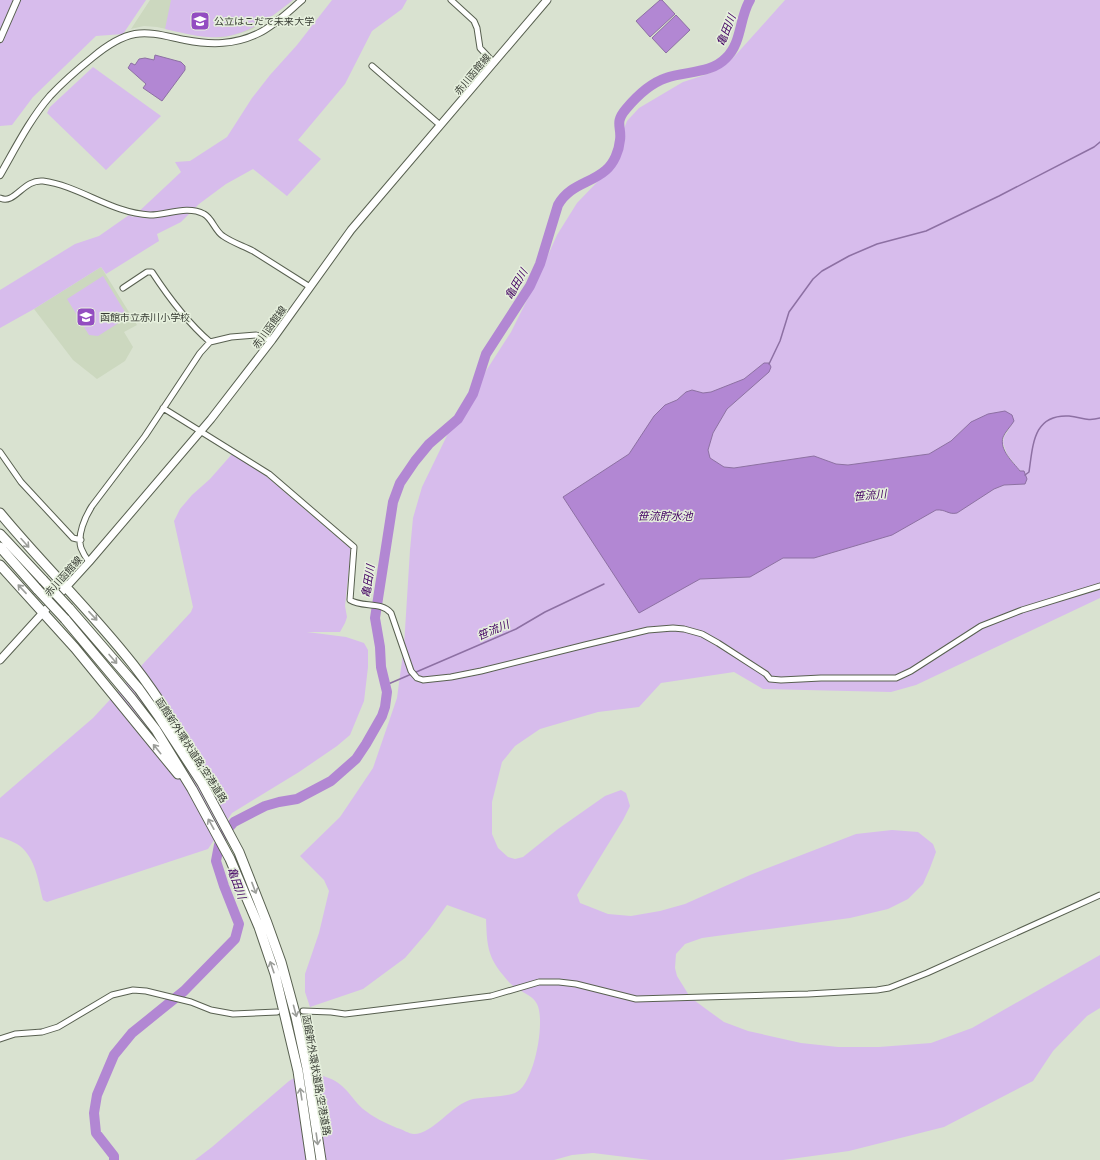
<svg xmlns="http://www.w3.org/2000/svg" width="1100" height="1160" viewBox="0 0 1100 1160" font-family="Ubuntu,'Noto Sans JP',sans-serif">
	<style>
		.built { fill: #ccd8bf }
		.green { fill: #d7bcec; fill-rule: evenodd }
		.water { fill: #b287d3; stroke: #8d70a3 }
		.lines { fill: none; stroke-linecap: round; stroke-linejoin: round }
		.stream { stroke: #8d70a3; stroke-width: 1.5 }
		.river { stroke: #b287d3; stroke-width: 10 }
		.minor-casing { stroke: #586050; stroke-width: 7 }
		.tertiary-casing { stroke: #586050; stroke-width: 8 }
		.secondary-casing { stroke: #586050; stroke-width: 9 }
		.motorway-casing { stroke: #586050; stroke-width: 11 }
		.minor { stroke: #fff; stroke-width: 5 }
		.tertiary { stroke: #fff; stroke-width: 6 }
		.secondary { stroke: #fff; stroke-width: 7 }
		.motorway { stroke: #fff; stroke-width: 9 }
		.motorway-bridge-casing { stroke: #586050; stroke-width: 11; stroke-linecap: butt }
		.motorway-bridge { stroke: #fff; stroke-width: 9 }
		.oneway { stroke: #9c9e9a }
		.labels { text-anchor: middle; stroke-width: 3; stroke-linejoin: round; paint-order: stroke }
		.poi-label { font-size: 10px; fill: #383c34; stroke: #e6f0dd; text-anchor: start }
		.street-label { font-size: 10px; fill: #383c34; stroke: #e6f0dd }
		.water-label { font-size: 11px; font-style: italic; fill: #420062; stroke: #e6f0dd }
	</style>
	<rect width="100%" height="100%" fill="#d9e2d0"/>
	<path class="built" d="M150,0H293L272,16L253,29L245,32L222,38L198,36L157,27L144,26L131,29Z
		M101,267L137,325L124,332L133,347L125,361L97,379L73,360L34,309Z"/>
	<path class="green" d="M0,0H146L123,34L96,36L33,97L12,125L0,126Z
		M171,0H293C268,20 241,40 208,37C193,36 179,32 165,29Z
		M332,0H407L402,9L372,31L345,84L298,140L321,159L287,196L253,169L226,184L199,204L181,222L157,234L159,241L106,274L101,267L34,309L0,328V290L75,244L99,236L129,215L133,217L181,172L175,162L190,161L227,137L252,98L270,75L297,45Z
		M785,0H1100V598L916,685L891,692L763,689L734,672L661,683L639,707L598,712L540,729L515,746L502,762L492,802V834L498,848L508,857L515,859L523,857L558,829L605,796L621,790L626,793L630,806L623,820L577,895L580,903L608,914L631,916L660,911L685,904L750,875L856,834L892,830L918,832L933,844L936,852L930,868L923,884L908,899L888,909L850,918L702,938L685,944L676,954L675,968L677,976L690,997L706,1009L724,1022L748,1031L801,1043L838,1047H879L931,1043L972,1028L1100,955V1008L1087,1016L1053,1051L1033,1081L944,1127L849,1151L783,1160H650L593,1153L572,1155L554,1160H195L212,1147L289,1081C292,1079 296,1077 300,1076C314,1071 332,1077 342,1086C350,1093 355,1102 363,1109C373,1117 385,1123 397,1128C402,1129 409,1134 414,1134C433,1134 452,1104 473,1099C484,1097 505,1097 515,1093C534,1086 546,1021 537,1004C533,996 524,993 516,988C511,985 507,980 503,975C487,956 487,943 486,919L447,905L429,930L405,958L363,989L310,1007L305,992V974L319,933L329,891L324,880L300,856L340,817L373,768L397,698L404,646L410,550L413,518L422,487L455,419L511,332L536,282L557,235L577,203L603,176L611,162L627,121L639,108L683,82L711,73L733,58ZM764,363L769,372L727,409L713,433L708,450L710,458L724,467L734,468L814,456L836,464L848,465L929,454L951,441L971,422L1014,421L1004,437L1003,443L1007,454L1020,471L1025,484L1004,485L994,489L957,513C948,515 946,509 936,510L891,535L814,558H783L750,577L700,579L639,612L564,497L629,454L665,405L677,400L686,392L692,390L703,393L711,392L744,379Z
		M93,67L161,116L106,170L47,113L50,107Z
		M103,276L128,317L98,336L89,335L67,299Z
		M232,454L266,476L351,549L345,606L347,617L345,623L340,632H307L346,637L364,643L368,650V667L364,701L350,735L337,746L299,772L232,813L208,849L47,902L43,900C38,881 36,859 20,846C15,842 6,839 0,837V798L93,718L191,612L193,607L174,521L180,509L192,495L210,479Z"/>
	<path class="water" d="M660,0H662L675,14L650,37L636,21Z
		M676,15L690,30L666,53L652,38Z
		M155,55L181,62L185,66V70L162,101L143,88L146,84L128,68L131,63L135,65L139,59L145,58L154,60Z
		M764,363H769L771,367L769,372L727,409L713,433L708,450L710,458L724,467L734,468L814,456L836,464L848,465L929,454L951,441L971,422L988,414L1005,411L1012,415L1014,421C1011,426 1005,432 1003,437C999,450 1013,462 1020,471H1024L1027,479L1025,484L1004,485L994,489L957,513C948,515 946,509 936,510L892,535L814,558H783L750,577L700,579L639,613L563,497L629,454L654,416L665,405L677,400L686,392L692,390L703,393L711,392L744,379Z"/>
	<g class="lines">
		<path class="stream" d="M769,364L780,341L789,312L813,279L822,271L849,256L877,244L926,231L999,196L1094,147L1100,142
			M1025,475L1029,472C1033,445 1033,414 1069,416C1082,417 1086,422 1100,418
			M386,685L516,629L545,612L604,584"/>
		<path class="river" d="M114,1160V1156L96,1133L94,1113L97,1095L114,1055L132,1033L184,991L235,939L239,924L224,886L216,861L219,845L225,832L234,822L265,806L279,802L297,799L331,781L356,759L366,744L382,716L385,707L387,692L381,667L380,647L375,618L393,502L400,483L415,461L429,444L458,419L473,394L486,354L530,286L540,264L558,205C570,184 590,184 606,170C614,163 619,151 620,140C622,127 614,123 626,109C636,97 651,83 666,78C685,71 711,74 726,58C742,43 739,18 750,0"/>
		<defs>
			<path id="minor" d="M451,0L474,21L477,28L480,48L494,63
				M372,66L440,125
				M0,198C15,205 23,179 43,181C80,186 111,213 150,215C167,215 187,205 204,214C212,218 215,231 223,236C233,243 244,246 253,251C272,263 291,275 310,287
				M123,288L147,272H152C169,298 187,322 210,342
				M163,408L269,474L354,547L350,600C362,608 381,601 391,613L411,671L417,678L423,680L451,677L481,671L585,645L648,630L673,628L684,629L702,634L718,643L766,674L770,679L781,680L821,678H896L911,671L981,626L1022,610L1100,586
				M0,452L21,482L73,538L81,540
				M89,562C86,558 83,553 81,548C77,535 85,517 92,506L145,436L200,353L210,342L231,337L256,335L272,340
				M303,1011L331,1012L345,1014L370,1011L491,996L539,982H559L576,984L636,999L808,994L877,990L889,988L927,973L1100,895
				M0,1039L15,1034L42,1032L58,1027L112,995L133,990L146,991L191,1002L211,1010L233,1014L277,1012"/>
			<path id="tertiary" d="M0,39L17,0
				M0,175C15,149 30,119 50,96C63,82 78,69 93,57C105,47 119,37 135,34C151,31 169,37 185,40C211,45 235,45 259,33C275,25 289,11 302,0"/>
			<path id="secondary" d="M0,660L89,562L211,419L272,340L351,230L547,0"/>
			<path id="motorway" d="M0,513C66,593 149,663 192,760
				M0,534L43,580
				M0,547L38,590
				M0,565L75,648L178,774
				M69,608L139,689L159,717L202,783L239,852L267,923L281,962L296,1017L307,1068L321,1160
				M65,619L132,699L156,730L192,789L230,859L259,927L275,974L298,1071L311,1160"/>
		</defs>
		<use href="#minor" class="minor-casing"/>
		<use href="#tertiary" class="tertiary-casing"/>
		<use href="#secondary" class="secondary-casing"/>
		<use href="#motorway" class="motorway-casing"/>
		<use href="#minor" class="minor"/>
		<use href="#tertiary" class="tertiary"/>
		<use href="#secondary" class="secondary"/>
		<use href="#motorway" class="motorway"/>
		<defs>
			<path id="motorway-bridge" d="M43,580L69,608
				M38,590L65,619"/>
		</defs>
		<use href="#motorway-bridge" class="motorway-bridge-casing"/>
		<use href="#motorway-bridge" class="motorway-bridge"/>
	</g>
	<defs><path id="oneway-shaft" d="M-6 0H5M1.5-3L5.5 0L1.5 3" fill="none" stroke-width="1.6" stroke-linecap="round" stroke-linejoin="round"/></defs>
	<g class="oneway">
		<use href="#oneway-shaft" transform="translate(25 543) rotate(48)"/>
		<use href="#oneway-shaft" transform="translate(22 589) rotate(-133)"/>
		<use href="#oneway-shaft" transform="translate(93 616) rotate(47)"/>
		<use href="#oneway-shaft" transform="translate(113 659) rotate(49)"/>
		<use href="#oneway-shaft" transform="translate(157 749) rotate(-129)"/>
		<use href="#oneway-shaft" transform="translate(211 824) rotate(-119)"/>
		<use href="#oneway-shaft" transform="translate(254 888) rotate(69)"/>
		<use href="#oneway-shaft" transform="translate(272 967) rotate(-109)"/>
		<use href="#oneway-shaft" transform="translate(295 1011) rotate(75)"/>
		<use href="#oneway-shaft" transform="translate(301 1094) rotate(-99)"/>
		<use href="#oneway-shaft" transform="translate(317 1139) rotate(82)"/>
	</g>
	<defs>
		<symbol id="university-square" viewBox="-11 -11 22 22"><rect x="-9" y="-9" width="18" height="18" rx="4" fill="#934dc1" stroke="#e6f0dd"/><path d="M0-5L7-2L0 1L-7-2ZM-4 1L0 2.5L4 1V4Q0 6-4 4Z" fill="#fff"/></symbol>
		<symbol id="school-square" viewBox="-11 -11 22 22"><rect x="-9" y="-9" width="18" height="18" rx="4" fill="#934dc1" stroke="#e6f0dd"/><path d="M0-5L7-2L0 1L-7-2ZM-4 1L0 2.5L4 1V4Q0 6-4 4Z" fill="#fff"/></symbol>
	</defs>
	<g fill-rule="evenodd">
		<use href="#university-square" x="189" y="10" width="22" height="22"/>
		<use href="#school-square" x="75" y="306" width="22" height="22"/>
	</g>
	<g class="labels">
		<g class="poi-label">
			<text x="214" y="25">公立はこだて未来大学</text>
			<text x="100" y="321">函館市立赤川小学校</text>
		</g>
		<g class="street-label">
			<text transform="translate(472 74) rotate(-50)" y="4">赤川函館線</text>
			<text transform="translate(269 327) rotate(-54)" y="4">赤川函館線</text>
			<text transform="translate(63 576) rotate(-48)" y="4">赤川函館線</text>
			<text transform="translate(192 750) rotate(57)" y="4">函館新外環状道路;空港道路</text>
			<text transform="translate(317 1075) rotate(80)" y="4">函館新外環状道路;空港道路</text>
		</g>
		<g class="water-label">
			<text transform="translate(726 30) rotate(-68)" y="4">亀田川</text>
			<text transform="translate(516 284) rotate(-60)" y="4">亀田川</text>
			<text transform="translate(870 495) rotate(-5)" y="4">笹流川</text>
			<text x="665" y="520">笹流貯水池</text>
			<text transform="translate(368 581) rotate(-81)" y="4">亀田川</text>
			<text transform="translate(493 630) rotate(-23)" y="4">笹流川</text>
			<text transform="translate(237 883) rotate(70)" y="4">亀田川</text>
		</g>
	</g>
</svg>
